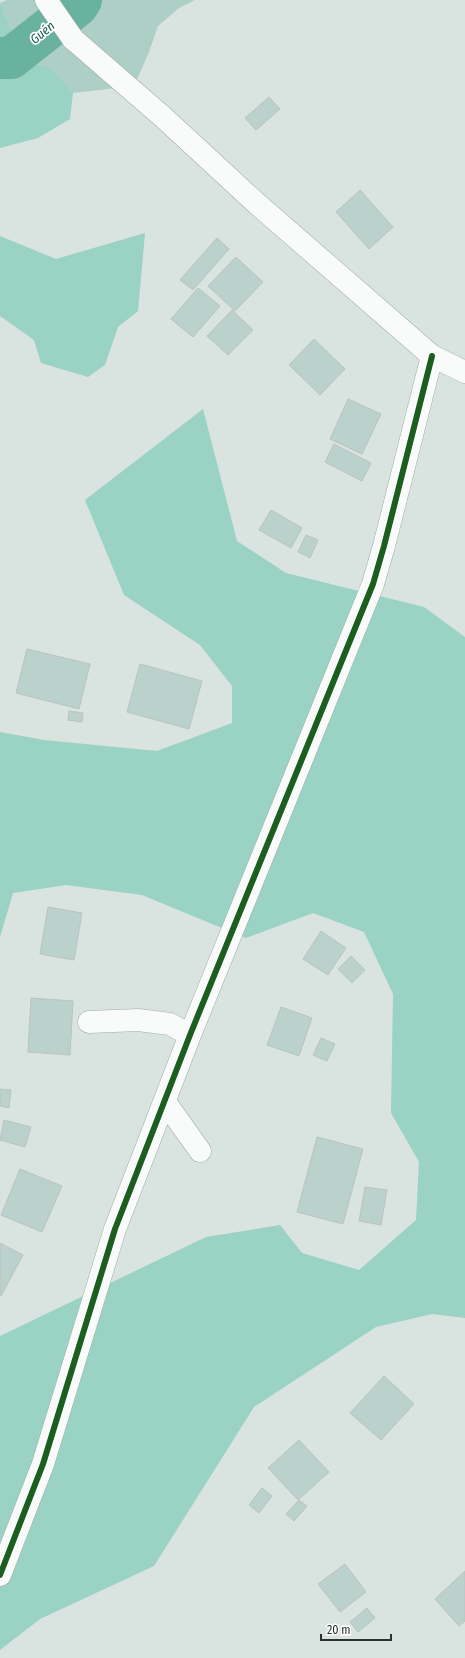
<svg xmlns="http://www.w3.org/2000/svg" width="465" height="1658" viewBox="0 0 465 1658" font-family="'Fira Sans Condensed',sans-serif">
	<style>
		.green { fill: #aecfc6 }
		.forest { fill: #9ad2c3 }
		.lines { fill: none; stroke-linecap: round; stroke-linejoin: round }
		.river { stroke: #6ab2a0; stroke-width: 42 }
		.building { fill: #bbd1cb; stroke: #bbc3c1 }
		.minor-casing { stroke: #a3aba8; stroke-width: 23 }
		.secondary-casing { stroke: #a3aba8; stroke-width: 23 }
		.primary-casing { stroke: #a3aba8; stroke-width: 23 }
		.minor { stroke: #f9fbfa; stroke-width: 22 }
		.secondary { stroke: #f9fbfa; stroke-width: 22 }
		.primary { stroke: #f9fbfa; stroke-width: 22 }
		.cycleway-casing { stroke: #fff; stroke-width: 8 }
		.cycleway { stroke: #1b5e20; stroke-width: 6 }
		.labels { text-anchor: middle; stroke-width: 3.5; stroke-linejoin: round; paint-order: stroke }
		.water-label { font-size: 13px; font-style: italic; fill: #115e4e; stroke: #fff }
	</style>
	<rect width="100%" height="100%" fill="#d9e3e0"/>
	<path class="green" d="M7,0H195L179,8L158,26L149,52L134,86L73,93L51,70L25,61L0,3Z"/>
	<path class="forest" d="M0,3L25,61L51,69L73,93L70,119L38,138L0,148Z
		M145,233L138,311L118,327L105,365L88,377L41,363L34,340L0,316V236L56,259Z
		M203,409L237,541L286,573L424,607L465,637V1318L432,1314L376,1327L254,1407L154,1566L40,1619L0,1650V1336L206,1237L280,1225L302,1253L359,1270L416,1220L419,1162L391,1113L393,994L364,932L313,913L246,938L142,895L66,885L13,893L0,937V732L44,740L157,751L232,723V686L200,645L124,595L85,500Z"/>
	<g class="lines">
		<path class="river" d="M0,58H11L77,6L81,0"/>
	</g>
	<path class="building" d="M269,97L280,109L256,130L245,118Z
		M360,190L393,227L369,249L336,212Z
		M217,238L229,249L193,290L180,280Z
		M236,257L263,282L235,311L208,286Z
		M198,288L220,306L193,337L171,319Z
		M232,310L253,330L228,355L207,336Z
		M314,339L345,369L320,395L289,365Z
		M348,399L381,414L362,454L330,439Z
		M334,444L371,463L362,481L325,462Z
		M271,510L302,528L291,548L259,530Z
		M306,535L318,540L310,558L298,552Z
		M27,649L90,664L79,709L16,693Z
		M140,664L202,681L189,729L127,712Z
		M69,711L83,713L82,722L68,720Z
		M48,907L82,913L74,960L40,954Z
		M321,931L346,948L328,975L303,959Z
		M351,956L365,970L352,983L338,969Z
		M31,998L73,1001L70,1055L28,1052Z
		M281,1007L312,1018L299,1056L267,1045Z
		M321,1038L335,1044L327,1061L313,1055Z
		M0,1089L11,1090L9,1108L0,1106Z
		M4,1120L31,1127L25,1147L0,1140Z
		M317,1137L363,1149L343,1224L297,1212Z
		M20,1169L62,1186L42,1232L1,1215Z
		M365,1187L387,1190L381,1225L359,1221Z
		M0,1243L23,1255L1,1296H0Z
		M384,1376L414,1404L381,1440L350,1413Z
		M299,1440L329,1472L298,1500L268,1468Z
		M262,1488L272,1496L259,1513L249,1505Z
		M299,1500L307,1506L294,1521L286,1514Z
		M345,1564L366,1592L340,1612L318,1584Z
		M465,1571V1621L459,1626L435,1599Z
		M367,1608L375,1618L358,1632L350,1622Z"/>
	<g class="lines">
		<defs>
			<path id="minor" d="M89,1022L138,1020L170,1024L190,1035
				M163,1107L168,1106L200,1151
				M0,1575L43,1464L115,1229L190,1035L373,584L384,546L432,356"/>
			<path id="secondary" d="M73,39L163,117L255,202L432,356L465,372"/>
			<path id="primary" d="M46,0L73,39"/>
		</defs>
		<use href="#minor" class="minor-casing"/>
		<use href="#secondary" class="secondary-casing"/>
		<use href="#primary" class="primary-casing"/>
		<use href="#minor" class="minor"/>
		<use href="#secondary" class="secondary"/>
		<use href="#primary" class="primary"/>
		<defs>
			<path id="cycleway" d="M0,1575L43,1464L115,1229L190,1035L373,584L384,546L432,356"/>
		</defs>
		<use href="#cycleway" class="cycleway-casing"/>
		<use href="#cycleway" class="cycleway"/>
	</g>
	<g class="labels">
		<g class="water-label">
			<text transform="translate(42 32) rotate(-40)" y="5">Guén</text>
		</g>
	</g>
	<path d="M321 1634v6h70v-6" fill="none" stroke="#2a312e" stroke-width="2"/>
	<text x="327" y="1634" font-size="12" fill="#2a312e" stroke="#ffffff" stroke-width="3" paint-order="stroke">20 m</text>
</svg>
